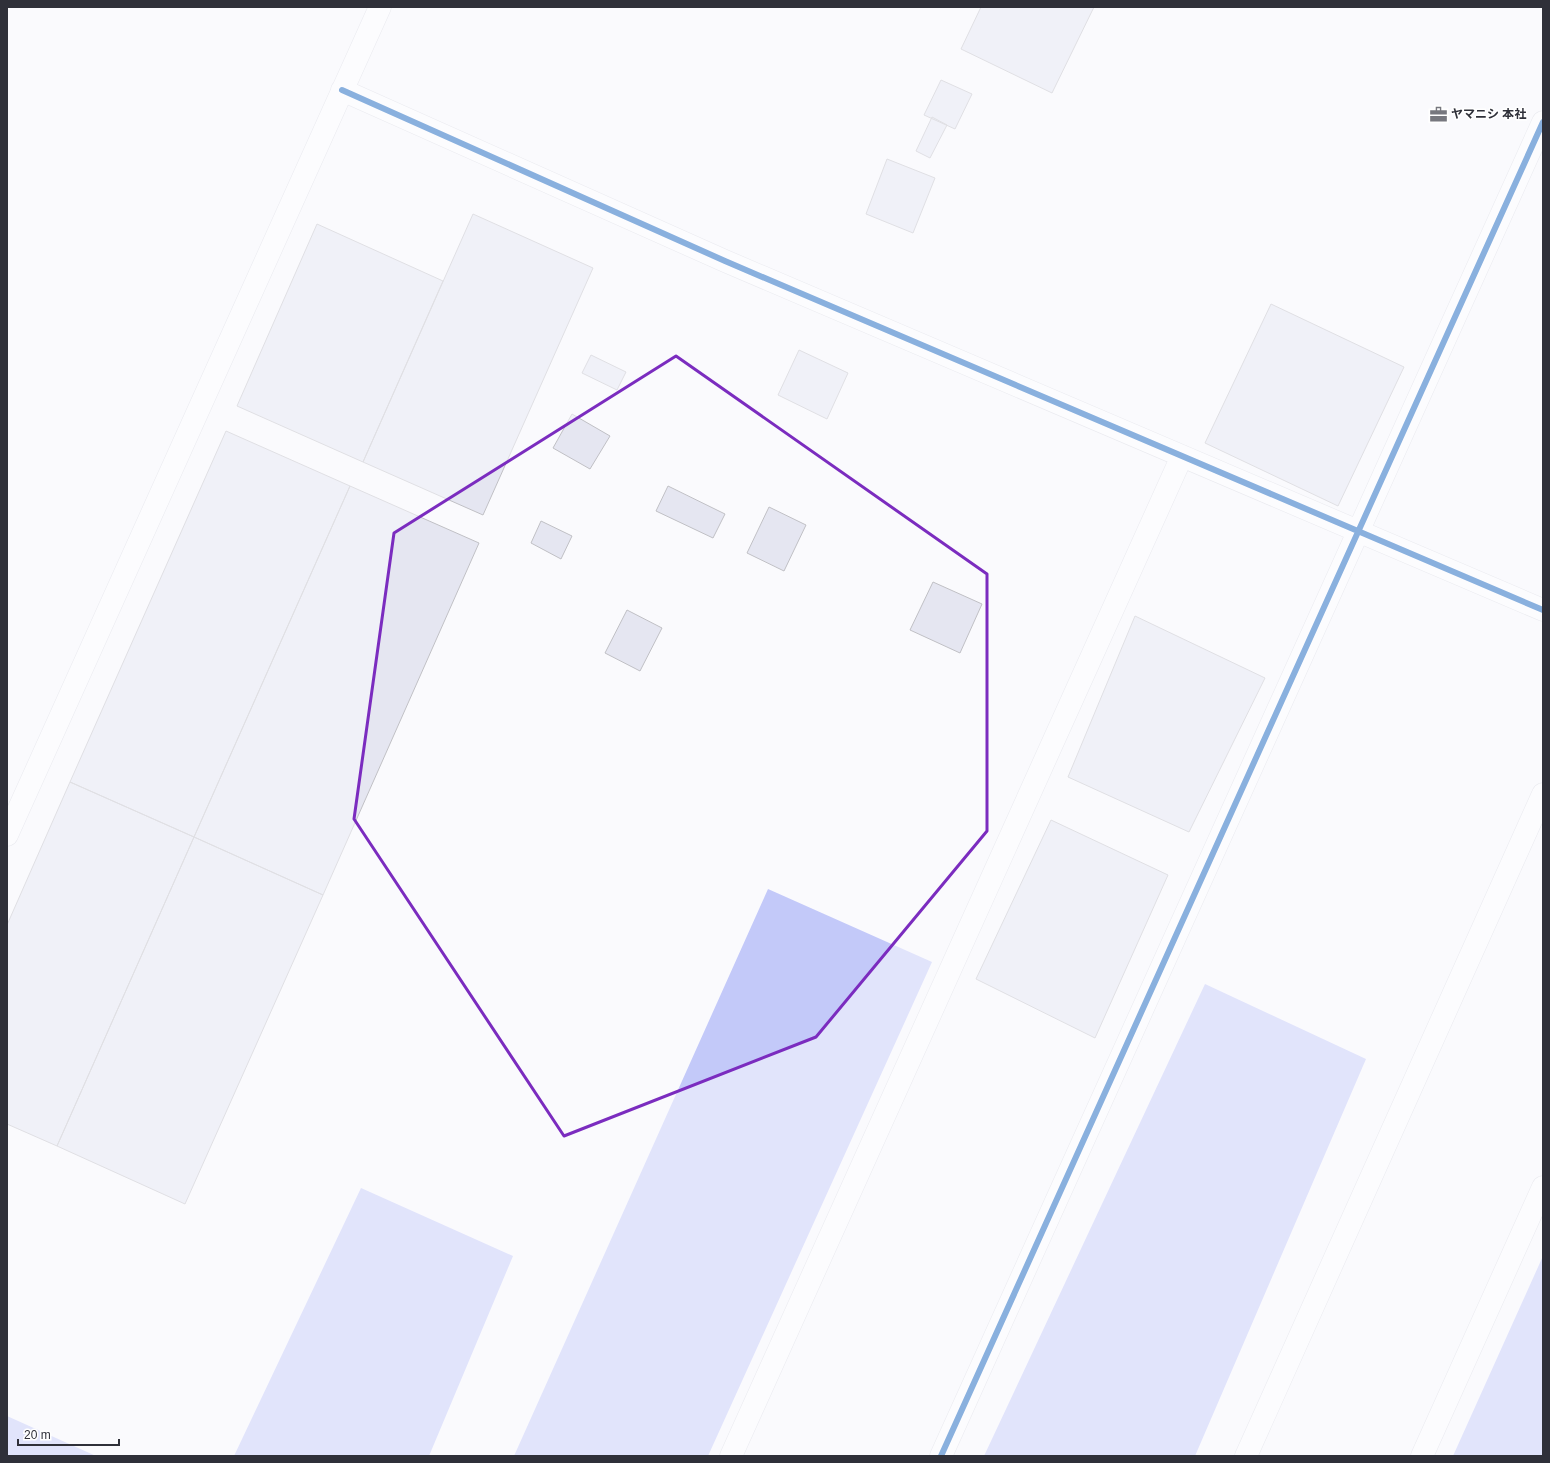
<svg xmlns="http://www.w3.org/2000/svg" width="1550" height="1463" viewBox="0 0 1550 1463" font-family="Arial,'Noto Sans JP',sans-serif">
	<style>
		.water { fill: #c3c9f9 }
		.building { fill: #e5e6f1; stroke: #c0c0c5 }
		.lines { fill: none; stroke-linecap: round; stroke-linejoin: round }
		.minor-casing { stroke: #d7d8de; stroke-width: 23 }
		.minor { stroke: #fefeff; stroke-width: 22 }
		.cycleway-casing { stroke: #fff; stroke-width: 8 }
		.cycleway { stroke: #0057b8; stroke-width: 6 }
		.marked { fill: none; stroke: #7b2cbf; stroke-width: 3; stroke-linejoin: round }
		.labels { text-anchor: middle; stroke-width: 3; stroke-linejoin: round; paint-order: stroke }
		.poi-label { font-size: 12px; font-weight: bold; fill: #2f3039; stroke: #fff; text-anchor: start }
	</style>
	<rect width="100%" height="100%" fill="#fafafd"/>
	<path class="water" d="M768,889L932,962L708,1456H514Z
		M1205,984L1366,1059L1195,1456H984Z
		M361,1188L513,1256L429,1456H234Z
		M1543,1256V1456H1453Z
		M7,1416L96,1456H7Z"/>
	<path class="building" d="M981,7H1094L1052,93L961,49Z
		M941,80L972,94L955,129L924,115Z
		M932,117L947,125L930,158L916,151Z
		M887,159L935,178L913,233L866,214Z
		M473,214L593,268L483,515L363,462Z
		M317,224L443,281L363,462L237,406Z
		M1271,304L1404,367L1338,506L1205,443Z
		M799,350L848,373L827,419L778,395Z
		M591,355L626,372L617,390L582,373Z
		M572,414L610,436L590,469L553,448Z
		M226,431L350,486L194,837L70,782Z
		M350,486L479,543L323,895L194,837Z
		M668,486L725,514L713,538L656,511Z
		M769,507L806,525L784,571L747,553Z
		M541,521L572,536L561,559L531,543Z
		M933,582L982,604L960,653L910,630Z
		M627,610L662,628L640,671L605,653Z
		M1135,616L1265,678L1189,832L1068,777Z
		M70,782L194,837L57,1146L7,1124V925Z
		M1051,820L1168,875L1095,1038L976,979Z
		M194,837L323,895L185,1204L57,1146Z"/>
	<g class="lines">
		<defs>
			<path id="minor" d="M342,90L725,261L1543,610
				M7,835L380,7
				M731,1456L1182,456
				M941,1456L1543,122
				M1246,1456L1543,794
				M1422,1456L1543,1187"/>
		</defs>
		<use href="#minor" class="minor-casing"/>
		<use href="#minor" class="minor"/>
		<defs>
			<path id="cycleway" d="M342,90L725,261L1543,610
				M941,1456L1543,122"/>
		</defs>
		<use href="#cycleway" class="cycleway-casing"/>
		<use href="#cycleway" class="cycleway"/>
	</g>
	<path d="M0 0H1550V1463H0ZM676,356L987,574V831L816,1037L564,1136L354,819L394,533Z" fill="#fafafd" fill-opacity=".55" fill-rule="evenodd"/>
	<path class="marked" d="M676,356L987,574V831L816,1037L564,1136L354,819L394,533Z"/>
	<defs>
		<symbol id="office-bare" viewBox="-9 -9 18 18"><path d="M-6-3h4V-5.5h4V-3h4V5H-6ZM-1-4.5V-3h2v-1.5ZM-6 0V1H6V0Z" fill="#76777e" stroke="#fff" stroke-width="2.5" paint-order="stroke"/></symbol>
	</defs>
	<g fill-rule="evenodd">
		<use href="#office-bare" x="1426" y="102" width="25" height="25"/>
	</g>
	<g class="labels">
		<g class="poi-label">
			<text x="1451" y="118">ヤマニシ 本社</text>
		</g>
	</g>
	<rect width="1550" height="1463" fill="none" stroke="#2f3039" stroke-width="16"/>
	<path d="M18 1439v6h101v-6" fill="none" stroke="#2f3039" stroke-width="2"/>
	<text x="24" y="1439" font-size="12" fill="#2f3039" stroke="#ffffff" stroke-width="3" paint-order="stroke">20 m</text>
</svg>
